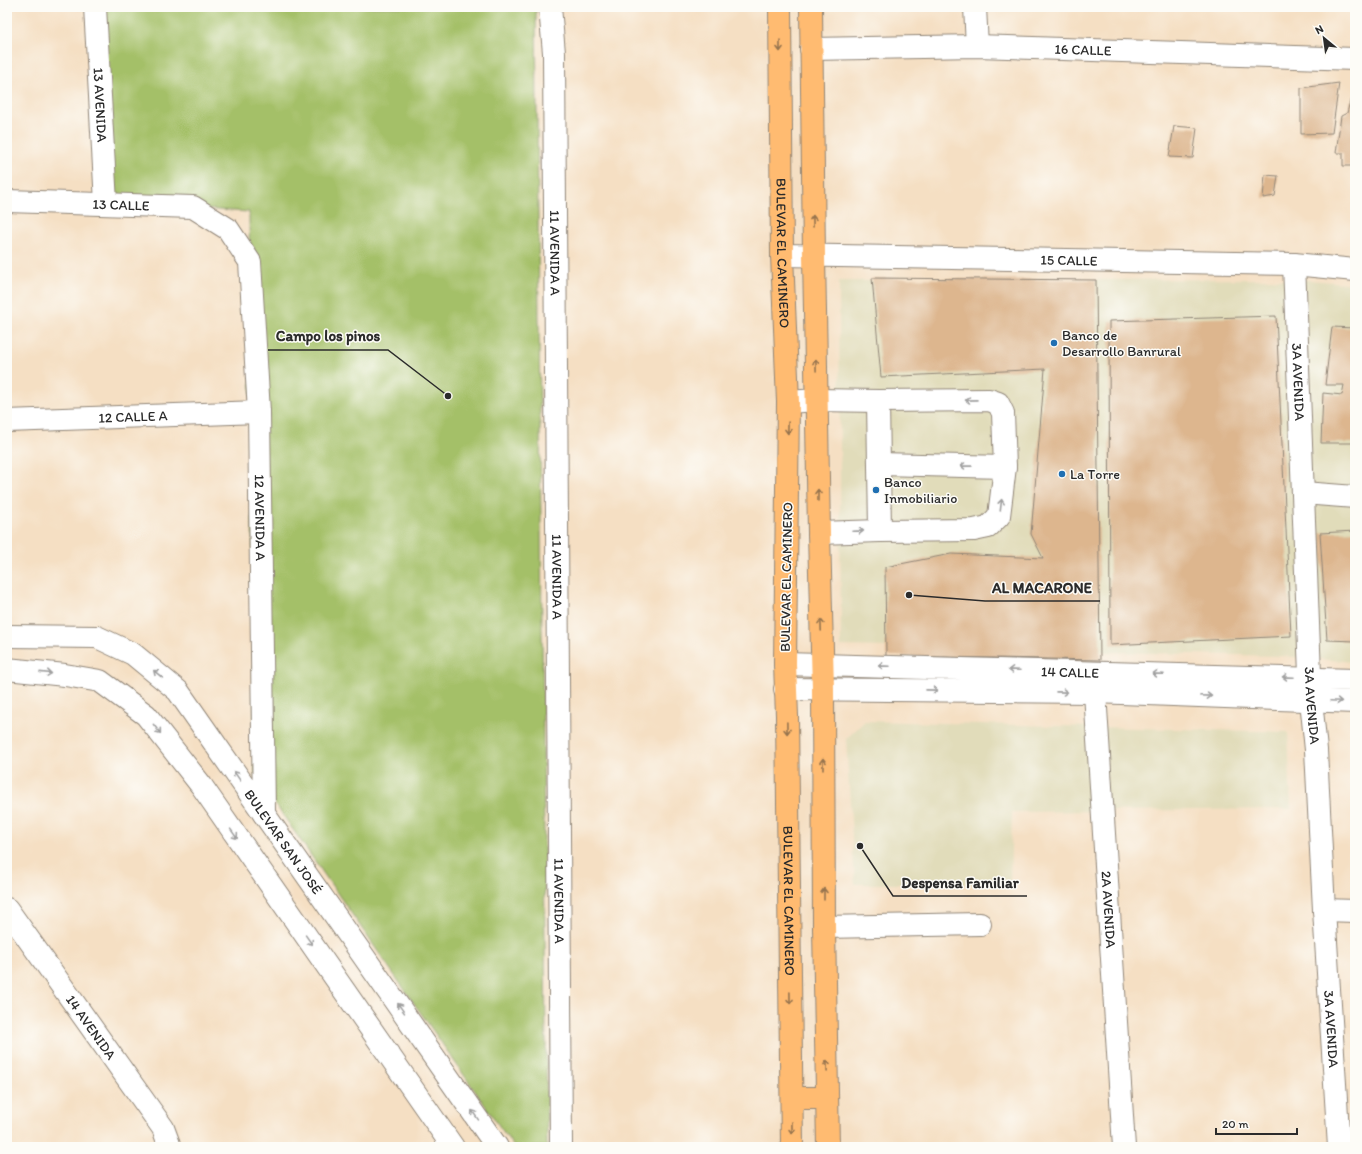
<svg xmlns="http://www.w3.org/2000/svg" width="1362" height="1154" viewBox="0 0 1362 1154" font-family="Itim,sans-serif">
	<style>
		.built { fill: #e1dcba }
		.green { fill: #a4c067; stroke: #687649 }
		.building { fill: #ddb68e }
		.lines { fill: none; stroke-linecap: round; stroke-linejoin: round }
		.minor-casing { stroke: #908577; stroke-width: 24 }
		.major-casing { stroke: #908577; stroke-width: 24 }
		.minor { stroke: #fff; stroke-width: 22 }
		.major { stroke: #ffbb71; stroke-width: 22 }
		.oneway { stroke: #95734e }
		.oneway2 { stroke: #a0a0a0 }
		.poi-dot { fill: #1f6fb2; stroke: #fdfcf7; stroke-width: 1.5 }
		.labels { text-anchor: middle; stroke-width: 3; stroke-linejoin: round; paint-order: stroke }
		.street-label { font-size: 14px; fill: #2b2b2b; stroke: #fdfcf7 }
		.poi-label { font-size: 14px; fill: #2b2b2b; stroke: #fdfcf7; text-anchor: start }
		.leader { fill: none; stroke: #2b2b2b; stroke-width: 1.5 }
		.callout-dot { fill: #2b2b2b; stroke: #fdfcf7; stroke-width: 1.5 }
		.callout-label { font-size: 15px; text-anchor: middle; font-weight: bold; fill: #2b2b2b; stroke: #fdfcf7; stroke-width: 3; stroke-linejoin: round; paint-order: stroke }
	</style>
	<rect width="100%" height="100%" fill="#fdfcf7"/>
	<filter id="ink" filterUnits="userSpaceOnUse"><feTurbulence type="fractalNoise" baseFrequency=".025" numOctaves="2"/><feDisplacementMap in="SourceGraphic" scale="8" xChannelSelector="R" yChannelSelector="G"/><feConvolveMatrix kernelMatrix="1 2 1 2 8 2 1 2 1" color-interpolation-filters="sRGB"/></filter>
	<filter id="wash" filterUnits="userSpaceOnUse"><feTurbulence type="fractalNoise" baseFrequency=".012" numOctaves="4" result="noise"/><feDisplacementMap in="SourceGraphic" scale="16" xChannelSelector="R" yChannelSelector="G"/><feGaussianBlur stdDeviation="0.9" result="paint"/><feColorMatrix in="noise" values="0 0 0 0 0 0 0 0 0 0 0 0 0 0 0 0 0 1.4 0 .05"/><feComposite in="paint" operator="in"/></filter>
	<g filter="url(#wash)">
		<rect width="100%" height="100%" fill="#f5dfc3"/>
		<path class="built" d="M1297,279L1355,284V662L1281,656L841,646L839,281Z
			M865,721L1288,732L1291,809L1012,812L1010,884H855L846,739Z"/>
		<path class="green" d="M96,7H536L547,1147H514L255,775L249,212L110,203Z"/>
		<g id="blocks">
			<path class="building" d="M1339,83L1332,133L1301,134V88Z
				M1350,101H1355V166H1343V153H1336L1341,116L1347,113Z
				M1174,126L1197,128L1193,158L1169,157Z
				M1265,175L1278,176L1275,196L1263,198Z
				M872,278L1096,280L1100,660L886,656L885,567L951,554L1043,558L1031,534L1045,369L881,377Z
				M1276,316L1291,636L1110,645L1109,321Z
				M1332,327L1355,328V443H1321L1323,393L1342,395L1344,385H1325Z
				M1355,531V641L1327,640L1320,533Z"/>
		</g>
	</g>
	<g filter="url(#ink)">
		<use href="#blocks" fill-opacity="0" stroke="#908577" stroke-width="1"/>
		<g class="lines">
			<defs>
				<g id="minor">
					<path id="s1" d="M95,7L106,203"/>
					<path id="s2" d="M550,7L554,53L561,1147"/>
					<path d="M975,7L977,46"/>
					<path id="s3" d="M811,49L977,46L1355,59"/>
					<path id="s4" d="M7,201L193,207L228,229L250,262L259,412L264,814"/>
					<path id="s5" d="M782,255L1294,264L1355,270"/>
					<path id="s6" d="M1294,264L1311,700L1316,750L1324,910L1339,1147"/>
					<path d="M878,401L880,531"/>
					<path d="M788,402L817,400L878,401L989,400L998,403L1003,413L1005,467L999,516L988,527L974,530L880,531L819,533"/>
					<path id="s7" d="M7,421L259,412"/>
					<path d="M879,464L1005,467"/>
					<path d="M1303,493L1355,497"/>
					<path id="s8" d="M7,636L97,637L133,654L178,691L497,1147"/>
					<path id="s9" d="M785,664L1355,680"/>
					<path d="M7,669L65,675L100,681L146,715L201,785L453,1147"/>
					<path id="s10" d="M1094,677L1124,1147"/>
					<path d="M785,689L1095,692L1355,702"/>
					<path id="s11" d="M7,909L163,1128L170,1147"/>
					<path d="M1324,910L1355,911"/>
					<path d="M824,927L980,924"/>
				</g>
				<g id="major">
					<path id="s12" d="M780,7L782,255L788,402L785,664L787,716L792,1147"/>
					<path d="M811,7L814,256L819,533L823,689L824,927L828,1147"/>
					<path d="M792,1098H827"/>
				</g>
			</defs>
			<use href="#minor" class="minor-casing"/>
			<use href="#major" class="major-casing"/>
			<use href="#minor" class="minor"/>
			<use href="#major" class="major"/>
		</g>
		<defs><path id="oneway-shaft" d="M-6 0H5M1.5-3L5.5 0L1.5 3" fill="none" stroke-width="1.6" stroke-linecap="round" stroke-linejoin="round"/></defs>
		<g class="oneway">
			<use href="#oneway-shaft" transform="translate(780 46) rotate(90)"/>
			<use href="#oneway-shaft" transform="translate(813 221) rotate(-91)"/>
			<use href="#oneway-shaft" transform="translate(816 365) rotate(-91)"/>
			<use href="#oneway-shaft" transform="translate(788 428) rotate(91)"/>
			<use href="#oneway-shaft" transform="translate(818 495) rotate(-90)"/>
			<use href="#oneway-shaft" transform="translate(821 625) rotate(-92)"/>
			<use href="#oneway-shaft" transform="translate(787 728) rotate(89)"/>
			<use href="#oneway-shaft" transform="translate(823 764) rotate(-90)"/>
			<use href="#oneway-shaft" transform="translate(824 894) rotate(-90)"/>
			<use href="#oneway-shaft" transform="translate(790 998) rotate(89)"/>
			<use href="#oneway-shaft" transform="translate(827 1066) rotate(-91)"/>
			<use href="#oneway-shaft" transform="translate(792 1128) rotate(89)"/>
		</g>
		<g class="oneway2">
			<use href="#oneway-shaft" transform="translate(971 400) rotate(179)"/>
			<use href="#oneway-shaft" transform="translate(966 466) rotate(-179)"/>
			<use href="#oneway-shaft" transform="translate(1001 505) rotate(-83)"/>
			<use href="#oneway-shaft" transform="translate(858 531) rotate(-2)"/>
			<use href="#oneway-shaft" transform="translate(884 666) rotate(-178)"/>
			<use href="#oneway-shaft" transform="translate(1014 670) rotate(-178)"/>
			<use href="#oneway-shaft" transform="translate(46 673) rotate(6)"/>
			<use href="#oneway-shaft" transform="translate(158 674) rotate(-140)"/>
			<use href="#oneway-shaft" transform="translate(1158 674) rotate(-178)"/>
			<use href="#oneway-shaft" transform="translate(1288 677) rotate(-178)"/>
			<use href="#oneway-shaft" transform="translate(932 690) rotate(1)"/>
			<use href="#oneway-shaft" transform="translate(1062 692) rotate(1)"/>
			<use href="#oneway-shaft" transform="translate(1206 696) rotate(2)"/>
			<use href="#oneway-shaft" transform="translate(1336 701) rotate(3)"/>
			<use href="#oneway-shaft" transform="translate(157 729) rotate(52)"/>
			<use href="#oneway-shaft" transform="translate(237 776) rotate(-125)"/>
			<use href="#oneway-shaft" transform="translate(234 834) rotate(55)"/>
			<use href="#oneway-shaft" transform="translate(309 940) rotate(55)"/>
			<use href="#oneway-shaft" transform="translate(401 1008) rotate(-125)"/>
			<use href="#oneway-shaft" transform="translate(475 1115) rotate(-125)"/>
		</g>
	</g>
	<g class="poi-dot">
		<circle cx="1054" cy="343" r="4"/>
		<circle cx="1062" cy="474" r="4"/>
		<circle cx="876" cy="490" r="4"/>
	</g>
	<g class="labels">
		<g class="street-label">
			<text dy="5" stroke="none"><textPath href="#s3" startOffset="272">16 CALLE</textPath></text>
			<text dy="5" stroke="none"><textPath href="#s1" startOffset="98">13 AVENIDA</textPath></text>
			<text dy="5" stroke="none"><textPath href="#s4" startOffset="114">13 CALLE</textPath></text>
			<text dy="5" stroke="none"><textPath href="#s2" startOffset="246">11 AVENIDA A</textPath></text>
			<text dy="5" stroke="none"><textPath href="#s12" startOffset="246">BULEVAR EL CAMINERO</textPath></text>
			<text dy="5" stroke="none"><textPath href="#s5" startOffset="287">15 CALLE</textPath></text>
			<text dy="5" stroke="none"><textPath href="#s6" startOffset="118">3A AVENIDA</textPath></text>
			<text dy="5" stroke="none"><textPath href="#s7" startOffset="126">12 CALLE A</textPath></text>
			<text dy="5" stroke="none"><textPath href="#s4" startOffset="523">12 AVENIDA A</textPath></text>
			<text dy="5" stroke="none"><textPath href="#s2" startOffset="570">11 AVENIDA A</textPath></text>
			<text transform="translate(786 577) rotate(-89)" y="5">BULEVAR EL CAMINERO</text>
			<text dy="5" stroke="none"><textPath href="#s9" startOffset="285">14 CALLE</textPath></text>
			<text dy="5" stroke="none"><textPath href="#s6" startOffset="442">3A AVENIDA</textPath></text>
			<text dy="5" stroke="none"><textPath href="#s8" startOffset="372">BULEVAR SAN JOSÉ</textPath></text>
			<text dy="5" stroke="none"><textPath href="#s2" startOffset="894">11 AVENIDA A</textPath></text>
			<text dy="5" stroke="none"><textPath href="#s12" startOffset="894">BULEVAR EL CAMINERO</textPath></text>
			<text dy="5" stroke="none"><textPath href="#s10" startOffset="233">2A AVENIDA</textPath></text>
			<text dy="5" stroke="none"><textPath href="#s11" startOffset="145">14 AVENIDA</textPath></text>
			<text dy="5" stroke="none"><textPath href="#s6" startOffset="766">3A AVENIDA</textPath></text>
		</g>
		<g class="poi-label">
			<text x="1062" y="340">Banco de<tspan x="1062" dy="16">Desarrollo Banrural</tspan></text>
			<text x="1070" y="479">La Torre</text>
			<text x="884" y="487">Banco<tspan x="884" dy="16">Inmobiliario</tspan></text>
		</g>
	</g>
	<path class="leader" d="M448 396L388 350H268M909 595L985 601H1100M860 846L893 896H1027"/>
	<g class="callout-dot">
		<circle cx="448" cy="396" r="4"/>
		<circle cx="909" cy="595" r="4"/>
		<circle cx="860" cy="846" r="4"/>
	</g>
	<g class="callout-label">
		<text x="328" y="341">Campo los pinos</text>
		<text x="1042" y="593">AL MACARONE</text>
		<text x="960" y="888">Despensa Familiar</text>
	</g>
	<rect width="1362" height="1154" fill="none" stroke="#fdfcf7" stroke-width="24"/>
	<g transform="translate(1324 38) rotate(331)" stroke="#fdfcf7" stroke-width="3" paint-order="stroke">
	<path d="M0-3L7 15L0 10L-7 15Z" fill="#2b2b2b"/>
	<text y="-6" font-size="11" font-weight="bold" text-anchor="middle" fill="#2b2b2b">N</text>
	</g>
	<path d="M1216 1128v6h81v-6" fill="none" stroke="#2b2b2b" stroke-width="2"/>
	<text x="1222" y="1128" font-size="12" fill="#2b2b2b" stroke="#fdfcf7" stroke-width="3" paint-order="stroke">20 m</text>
</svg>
